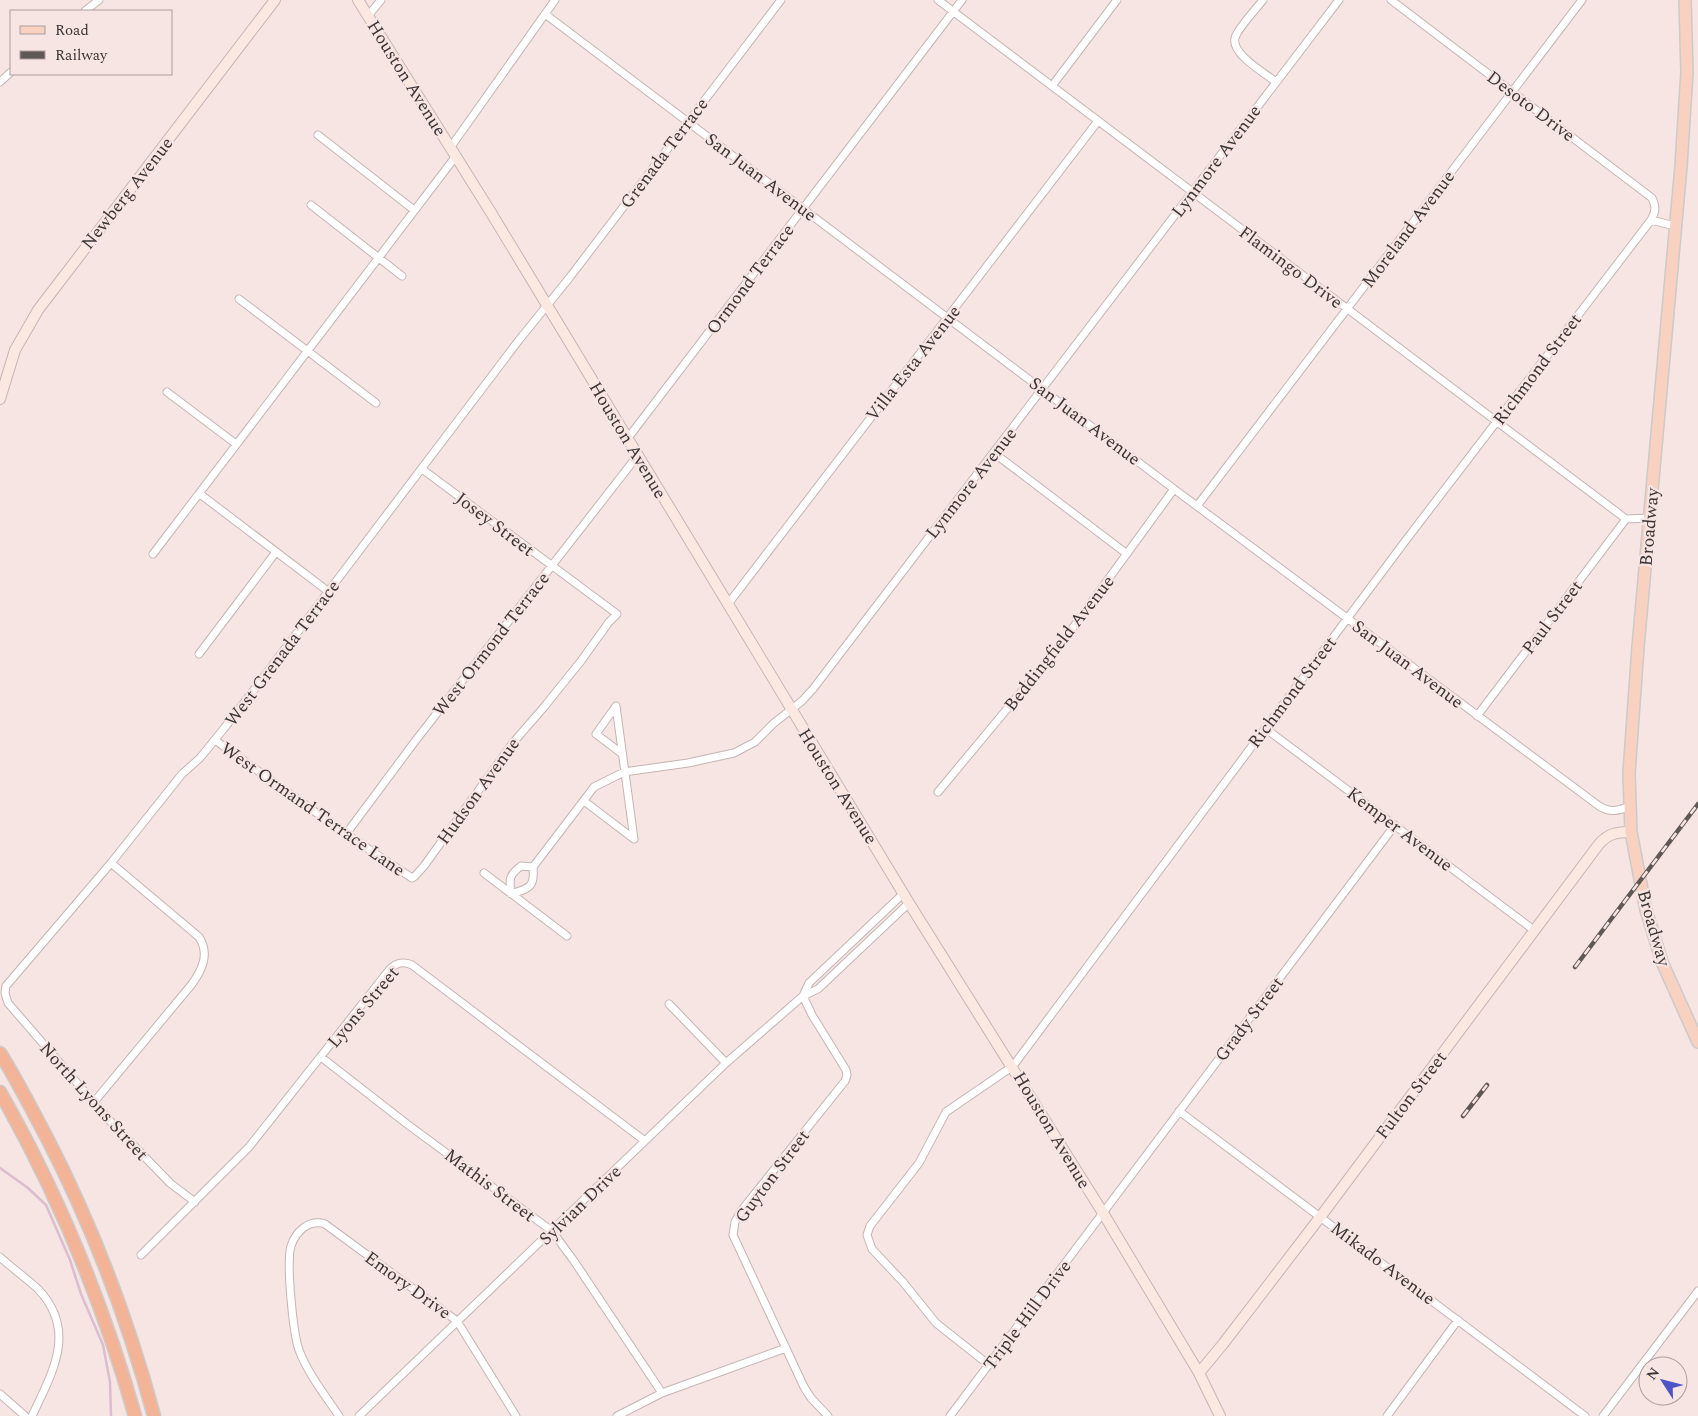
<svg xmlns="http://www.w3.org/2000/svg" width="1698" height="1416" viewBox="0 0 1698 1416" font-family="Spectral,serif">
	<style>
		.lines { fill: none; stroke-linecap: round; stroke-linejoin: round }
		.stream { stroke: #dabdcf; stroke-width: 2.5 }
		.street-casing { stroke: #c5b4b3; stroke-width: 9 }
		.secondary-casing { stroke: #c5b4b3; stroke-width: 12 }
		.primary-casing { stroke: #cccaca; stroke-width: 14 }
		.highway-casing { stroke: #cccaca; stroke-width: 15 }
		.street { stroke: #fff; stroke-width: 7 }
		.secondary { stroke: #fbe8e0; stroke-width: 10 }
		.primary { stroke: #f8d1c1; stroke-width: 11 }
		.highway { stroke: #f3b397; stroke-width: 12 }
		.rail-casing { stroke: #605757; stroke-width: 4.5 }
		.rail { stroke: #f6e5e3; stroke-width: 2.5; stroke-dasharray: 8; stroke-linecap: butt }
		.labels { text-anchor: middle; stroke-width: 4.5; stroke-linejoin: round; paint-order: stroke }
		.street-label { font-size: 18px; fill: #3b3434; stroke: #f6e5e3 }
	</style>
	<rect width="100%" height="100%" fill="#f6e5e3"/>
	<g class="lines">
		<path class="stream" d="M0,1168L28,1188L46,1205L70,1260L81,1294L103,1345L110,1382L111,1416"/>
		<defs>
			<path id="street" d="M938,0L1626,519L1650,518
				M1263,0C1257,8 1237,29 1235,38C1231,54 1265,73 1276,82
				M85,11L99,0
				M545,14L1174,489L1599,806C1610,813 1618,811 1630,806
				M368,16L381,0
				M0,82L11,72
				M1052,86L1117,0
				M318,135L414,210
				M450,148L555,0
				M311,205L402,276
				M1651,220L1675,226
				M239,299L376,403
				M167,392L236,444
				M628,438L962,0
				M994,453L1127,554
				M200,494L329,592
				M1197,506L1582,0
				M153,554L456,156
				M728,604L1098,121
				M199,654L276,552
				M1477,716L1626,519
				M1265,728L1535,931
				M215,740L346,834L412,878L415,876L424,866L512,744L544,707L581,661L609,622L617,614L422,469
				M938,792L1061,644L1174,489
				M584,801L634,839L616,706L596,734L621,753
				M346,834L416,740L638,455
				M533,867L521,866C509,875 509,879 511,894C529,888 535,888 533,867L594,787L624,772L688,763L734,753L755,742L774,723L802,701L813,689L1339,0
				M484,873L567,936
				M803,996L812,1015L846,1070L847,1075L845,1081L741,1211L735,1222L733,1235L804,1387L811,1398L828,1416
				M803,996L809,983L904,893
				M669,1004L726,1063
				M321,1057L407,1124L552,1231L574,1261L662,1393
				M94,1102L192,984C202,970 210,954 199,937L111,863
				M1179,1111L1585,1416
				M195,1202L170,1183L110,1121L8,1003L5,993L6,986L111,863L182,774L200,758L234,716L519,340L570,277L781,0
				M141,1255L249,1147L390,969C396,963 404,961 412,965L645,1141
				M0,1257C12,1268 26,1278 38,1289C78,1331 52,1373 32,1416
				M989,1365L936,1323L903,1282L872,1249L867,1235L870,1226L919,1163L946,1112L1013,1066L1406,540L1651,220C1656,211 1656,207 1652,198L1391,0
				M0,1394L25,1416
				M339,1416C325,1395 308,1374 299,1350C293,1333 286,1262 291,1246C296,1231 309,1219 325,1224L457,1321L516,1416
				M359,1416L726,1063L803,996L818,989L909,903
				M617,1416L662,1393L786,1348
				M950,1416L1395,825
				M1387,1416L1458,1320
				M1603,1416L1698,1291"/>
			<path id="secondary" d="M358,0L490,211L909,903L1103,1213L1199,1373L1220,1416
				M0,399L15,350L38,310L275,0
				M1199,1373L1223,1344L1321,1216L1599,844C1609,833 1617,832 1631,832"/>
			<path id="primary" d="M1685,0L1687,72L1681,166L1638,647L1629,773L1631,832L1646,910L1662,962L1698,1042"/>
			<path id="highway" d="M0,1053C17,1080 31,1108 46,1136C92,1225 128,1319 154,1416
				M0,1092C58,1194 103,1303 135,1416"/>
		</defs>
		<use href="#street" class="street-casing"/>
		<use href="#secondary" class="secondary-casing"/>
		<use href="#primary" class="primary-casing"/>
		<use href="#highway" class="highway-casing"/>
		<use href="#street" class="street"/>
		<use href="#secondary" class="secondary"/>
		<use href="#primary" class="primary"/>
		<use href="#highway" class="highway"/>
		<defs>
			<path id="rail" d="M1575,967L1698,804
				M1463,1116L1487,1085"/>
		</defs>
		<use href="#rail" class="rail-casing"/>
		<use href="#rail" class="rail"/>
	</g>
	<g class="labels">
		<g class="street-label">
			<text transform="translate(407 78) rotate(58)" y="6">Houston Avenue</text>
			<text transform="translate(1531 106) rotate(37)" y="6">Desoto Drive</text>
			<text transform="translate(664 153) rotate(-53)" y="6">Grenada Terrace</text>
			<text transform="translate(1216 161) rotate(-53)" y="6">Lynmore Avenue</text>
			<text transform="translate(761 177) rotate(37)" y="6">San Juan Avenue</text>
			<text transform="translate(127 193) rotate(-52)" y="6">Newberg Avenue</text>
			<text transform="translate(1408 229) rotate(-53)" y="6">Moreland Avenue</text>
			<text transform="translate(1291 267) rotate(37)" y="6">Flamingo Drive</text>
			<text transform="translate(750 279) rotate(-53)" y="6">Ormond Terrace</text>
			<text transform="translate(913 363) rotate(-52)" y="6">Villa Esta Avenue</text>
			<text transform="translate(1537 369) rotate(-53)" y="6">Richmond Street</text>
			<text transform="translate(1085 421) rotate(37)" y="6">San Juan Avenue</text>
			<text transform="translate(628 440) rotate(59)" y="6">Houston Avenue</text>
			<text transform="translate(971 483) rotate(-52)" y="6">Lynmore Avenue</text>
			<text transform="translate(495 524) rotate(37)" y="6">Josey Street</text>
			<text transform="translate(1649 527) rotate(-85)" y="6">Broadway</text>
			<text transform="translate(1552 617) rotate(-53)" y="6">Paul Street</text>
			<text transform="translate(1059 643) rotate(-52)" y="6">Beddingfield Avenue</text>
			<text transform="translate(491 644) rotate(-52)" y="6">West Ormond Terrace</text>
			<text transform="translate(282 653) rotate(-53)" y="6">West Grenada Terrace</text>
			<text transform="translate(1408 664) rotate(37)" y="6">San Juan Avenue</text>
			<text transform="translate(1292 692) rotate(-53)" y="6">Richmond Street</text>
			<text transform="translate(838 786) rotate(58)" y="6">Houston Avenue</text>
			<text transform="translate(478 791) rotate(-54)" y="6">Hudson Avenue</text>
			<text transform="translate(313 809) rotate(35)" y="6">West Ormand Terrace Lane</text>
			<text transform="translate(1400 829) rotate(37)" y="6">Kemper Avenue</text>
			<text transform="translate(1654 928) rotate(74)" y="6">Broadway</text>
			<text transform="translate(363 1007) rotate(-50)" y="6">Lyons Street</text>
			<text transform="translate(1249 1019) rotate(-53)" y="6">Grady Street</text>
			<text transform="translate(1411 1095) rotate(-53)" y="6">Fulton Street</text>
			<text transform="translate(94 1101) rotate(48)" y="6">North Lyons Street</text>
			<text transform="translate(1052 1130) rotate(59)" y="6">Houston Avenue</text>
			<text transform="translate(772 1176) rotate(-53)" y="6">Guyton Street</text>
			<text transform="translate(490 1185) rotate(37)" y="6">Mathis Street</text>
			<text transform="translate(580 1205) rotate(-44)" y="6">Sylvian Drive</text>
			<text transform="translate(1383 1263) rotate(37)" y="6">Mikado Avenue</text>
			<text transform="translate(408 1285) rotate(36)" y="6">Emory Drive</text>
			<text transform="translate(1027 1315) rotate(-53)" y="6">Triple Hill Drive</text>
		</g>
	</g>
	<rect x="10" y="10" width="162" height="65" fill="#f6e5e3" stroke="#ab9e9d"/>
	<rect x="20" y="26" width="25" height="8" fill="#f8d1c1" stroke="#ab9e9d"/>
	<text x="55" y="35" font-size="15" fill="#3b3434">Road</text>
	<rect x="20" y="51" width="25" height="8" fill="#605757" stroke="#ab9e9d"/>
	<text x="55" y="60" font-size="15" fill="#3b3434">Railway</text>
	<g transform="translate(1663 1381) rotate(306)"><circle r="24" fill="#f6e5e3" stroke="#ab9e9d"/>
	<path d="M0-4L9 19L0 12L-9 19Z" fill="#4d53c9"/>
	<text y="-8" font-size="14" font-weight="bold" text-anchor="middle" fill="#3b3434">N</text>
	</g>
</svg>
